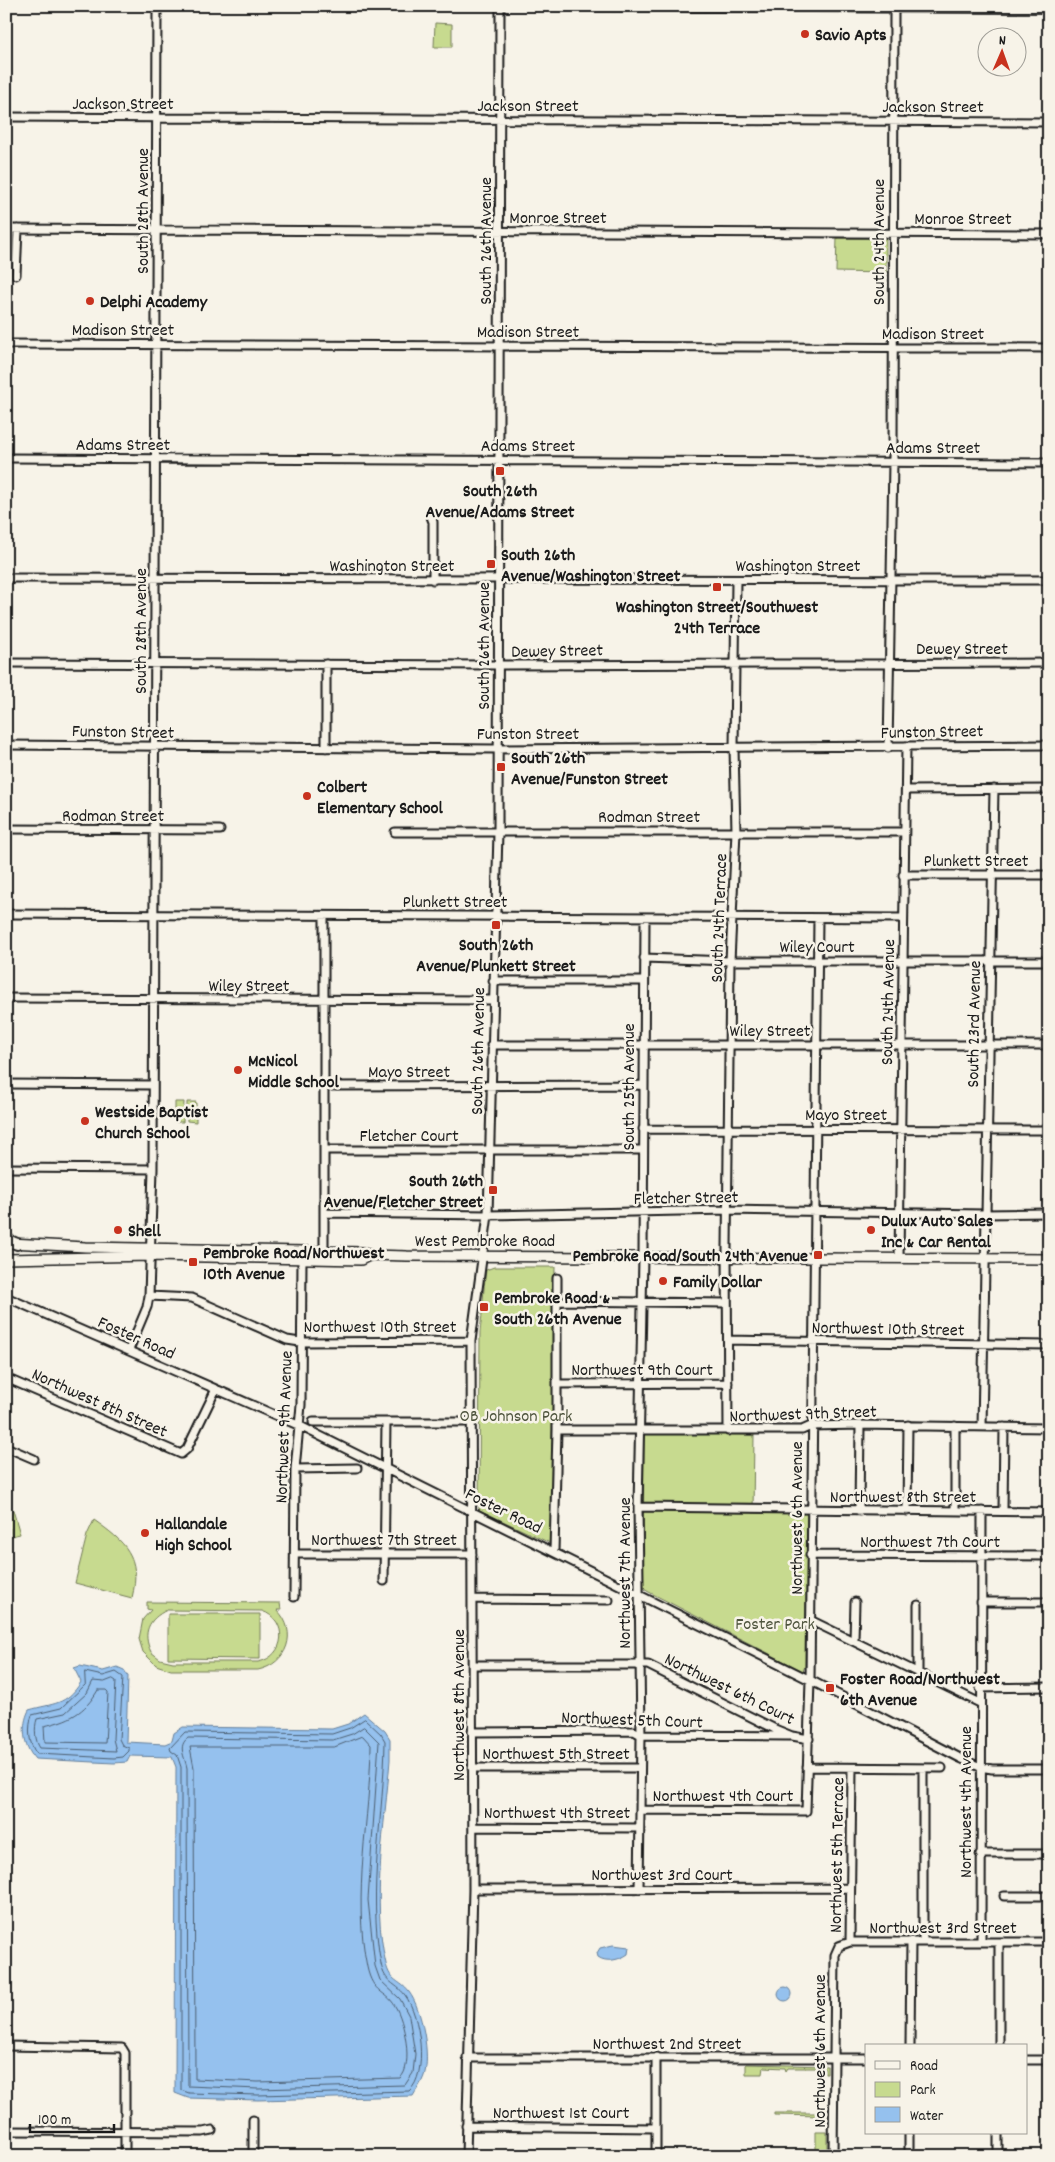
<svg xmlns="http://www.w3.org/2000/svg" width="1055" height="2162" viewBox="0 0 1055 2162" font-family="Dekko,sans-serif">
	<style>
		.green { fill: #c7da8f; stroke: #727b56; fill-rule: evenodd }
		.water { fill: #95c1ee; stroke: #657f9a }
		.lines { fill: none; stroke-linecap: round; stroke-linejoin: round }
		.shore { stroke: #4c5e70; stroke-width: 1 }
		.minor-casing { stroke: #1c1c1c; stroke-width: 11 }
		.major-casing { stroke: #1c1c1c; stroke-width: 12 }
		.highway-casing { stroke: #1c1c1c; stroke-width: 14 }
		.minor { stroke: #f7f3e8; stroke-width: 7 }
		.major { stroke: #f7f3e8; stroke-width: 9 }
		.highway { stroke: #f7f3e8; stroke-width: 10 }
		.poi-dot { fill: #c8321e; stroke: #f7f3e8; stroke-width: 2 }
		.labels { text-anchor: middle; stroke-width: 5; stroke-linejoin: round; paint-order: stroke }
		.poi-label { font-size: 18px; font-weight: bold; fill: #1c1c1c; stroke: #f7f3e8; text-anchor: start }
		.street-label { font-size: 18px; fill: #1c1c1c; stroke: #f7f3e8 }
		.park-label { font-size: 18px; fill: #4f553e; stroke: #f7f3e8 }
	</style>
	<rect width="100%" height="100%" fill="#f7f3e8"/>
	<filter id="ink" filterUnits="userSpaceOnUse"><feTurbulence type="fractalNoise" baseFrequency=".02" numOctaves="2"/><feDisplacementMap in="SourceGraphic" scale="10" xChannelSelector="R" yChannelSelector="G"/><feConvolveMatrix kernelMatrix="1 2 1 2 8 2 1 2 1" color-interpolation-filters="sRGB"/></filter>
	<g filter="url(#ink)">
		<path class="green" d="M435,23L452,24V47H434Z
			M837,238H886V273L836,272Z
			M175,1102H184L183,1122H175Z
			M187,1102H196V1122L187,1121Z
			M494,1267H555L550,1543L479,1510L480,1332C483,1311 483,1291 486,1270Z
			M644,1433L754,1435L753,1513H807L805,1666L803,1671L647,1591L643,1586Z
			M13,1510L20,1534L11,1536L10,1528L6,1529V1511Z
			M94,1520C125,1542 142,1556 132,1598L75,1583L87,1535Z
			M147,1602L280,1603L281,1610H277C299,1632 287,1664 258,1670H171L156,1665L143,1652L139,1639L143,1619L151,1610L147,1609ZM167,1610L262,1611C289,1620 286,1657 258,1662H173L160,1659L151,1652C142,1633 148,1619 167,1610Z
			M168,1614H260V1659L168,1658Z
			M746,2064L827,2066V2073H825L824,2068H788L786,2071L785,2068L764,2067L763,2074H746Z
			M821,2108L822,2113H825L824,2116L774,2115V2113H820Z
			M816,2132H827V2156H816Z"/>
		<path class="water" d="M80,1666L103,1671L117,1667L124,1670L128,1676L126,1742L165,1744L172,1741L174,1733L183,1727L332,1729L348,1724L364,1713L385,1731L390,1739V1760C385,1824 371,1902 386,1964C390,1982 400,1980 409,1992C422,2009 431,2056 424,2076C422,2083 416,2090 413,2096L258,2100L188,2098L175,2093L176,1767L172,1757L130,1756L127,1762L114,1763L35,1759C23,1745 21,1726 29,1710C53,1703 66,1706 81,1682L74,1668Z
			M613,1945L629,1947L628,1954C620,1960 606,1963 598,1957L597,1953L600,1948Z
			M778 1994a7 7 0 1 1 14 0a7 7 0 1 1-14 0Z"/>
		<g class="lines">
			<path class="shore" d="M85,1672L103,1676L116,1672L123,1677L119,1739L122,1745L129,1748V1751L123,1757L114,1758L37,1754C28,1744 28,1727 32,1715L61,1708L85,1685Z
				M113,1679L116,1681L113,1739L116,1751L40,1748C35,1741 34,1728 37,1719L65,1713L87,1693L93,1681L104,1682Z
				M98,1690H106L108,1692L105,1743L45,1742L44,1726C69,1720 84,1714 98,1690Z
				M365,1719L381,1734L385,1741C384,1815 367,1889 381,1964C385,1984 395,1982 405,1995C420,2015 429,2074 409,2091L258,2095L189,2093L181,2090V1767L177,1755L171,1751L170,1748L185,1732L332,1734L350,1728Z
				M364,1727L379,1742L368,1900L375,1966L380,1980L400,1999L409,2016L415,2054L413,2073L405,2085L258,2089L188,2086L187,1768C185,1757 177,1746 188,1738L333,1740L352,1734Z
				M363,1736L371,1745C370,1819 352,1894 367,1967C373,1995 386,1990 395,2006C404,2020 414,2066 400,2078L258,2082L195,2079L194,1768L190,1747H334Z"/>
			<defs>
				<path id="minor" d="M6,117L1049,122
					M6,229L1049,234
					M16,275L18,229
					M6,344L1049,348
					M6,458L1049,463
					M430,514L433,522V580
					M6,578L1049,580
					M6,663L497,665L1049,663
					M6,745L497,749L1049,745
					M326,748V664
					M888,748L893,462L894,6
					M906,790L1049,789
					M6,829L220,830
					M395,832H904
					M903,875H1049
					M6,914L903,918
					M644,958L730,961H1049
					M493,981H644
					M6,998L492,1000
					M491,1045H1049
					M6,1084L153,1085
					M325,1086L643,1085
					M643,1129L1049,1130
					M324,1150H643
					M6,1168L153,1169
					M324,1213L488,1215L728,1210L985,1214L1049,1213
					M324,1251V916
					M899,1258L906,746
					M149,1296L192,1298L287,1340L300,1342L471,1341
					M6,1297L300,1426L810,1680L960,1758L980,1767L992,1769H1049
					M557,1301L727,1303
					M728,1340L1049,1345
					M129,1350L147,1307L149,1296L153,1169L157,6
					M6,1378L181,1454L187,1449L216,1389
					M557,1384L728,1383
					M313,1422H471
					M982,1427L994,789
					M557,1430H802L811,1426L860,1425L1049,1428
					M728,1431L727,1249L730,961L736,831L734,748L736,580
					M6,1447L34,1459
					M295,1469L357,1468
					M638,1507L1049,1512
					M859,1511L860,1425
					M907,1511L908,1425
					M955,1511V1426
					M1003,1511L1004,1427
					M554,1552L557,1430V1278
					M295,1554H472
					M810,1555L1049,1556
					M384,1581L386,1422
					M294,1597L295,1469L301,1405L302,1258
					M473,1599L609,1600
					M981,1602H1049
					M810,1620L980,1703
					M854,1640L855,1602
					M473,1665H648L775,1729L792,1736L809,1739
					M918,1671V1605
					M980,1688L1049,1687
					M472,1732L634,1731L641,1735L789,1736
					M807,1767L942,1768
					M472,1768H639
					M923,1768V1941
					M640,1810L806,1811L810,1680L818,918
					M474,1827L639,1828
					M980,1854H1049
					M473,1889L850,1888
					M639,1889L641,1735L638,1507L643,1257L645,918
					M1004,1896H1049
					M850,1942L852,1768
					M981,1942L982,1511
					M6,2046L122,2048L125,2053V2156
					M910,2046L911,1941
					M999,2046V1942
					M467,2058H866
					M1026,2060H1049
					M253,2120V2156
					M466,2126L656,2128
					M6,2131L203,2132L212,2130
					M466,2156L473,1889L471,1341L488,1215L498,832L500,6
					M656,2156V2057
					M833,2156L835,1955L839,1946L850,1942H1049
					M909,2156V2133
					M998,2156V2133"/>
				<path id="major" d="M556,6L1049,8
					M11,1243L85,1247L361,1252L371,1255L407,1256L1049,1259
					M6,1259L150,1256L361,1260L371,1255"/>
				<path id="highway" d="M6,1239L17,1244"/>
			</defs>
			<use href="#minor" class="minor-casing"/>
			<use href="#major" class="major-casing"/>
			<use href="#highway" class="highway-casing"/>
			<use href="#minor" class="minor"/>
			<use href="#major" class="major"/>
			<use href="#highway" class="highway"/>
		</g>
	</g>
	<g class="poi-dot">
		<circle cx="805" cy="34" r="5"/>
		<circle cx="90" cy="301" r="5"/>
		<rect x="495" y="466" width="10" height="10" rx="2.5"/>
		<rect x="486" y="559" width="10" height="10" rx="2.5"/>
		<rect x="712" y="582" width="10" height="10" rx="2.5"/>
		<rect x="496" y="762" width="10" height="10" rx="2.5"/>
		<circle cx="307" cy="796" r="5"/>
		<rect x="491" y="920" width="10" height="10" rx="2.5"/>
		<circle cx="238" cy="1070" r="5"/>
		<circle cx="85" cy="1121" r="5"/>
		<rect x="488" y="1185" width="10" height="10" rx="2.5"/>
		<circle cx="118" cy="1230" r="5"/>
		<circle cx="871" cy="1230" r="5"/>
		<rect x="813" y="1250" width="10" height="10" rx="2.5"/>
		<rect x="188" y="1257" width="10" height="10" rx="2.5"/>
		<circle cx="663" cy="1281" r="5"/>
		<rect x="479" y="1302" width="10" height="10" rx="2.5"/>
		<circle cx="145" cy="1533" r="5"/>
		<rect x="825" y="1683" width="10" height="10" rx="2.5"/>
	</g>
	<g class="labels">
		<g class="poi-label">
			<text x="815" y="40">Savio Apts</text>
			<text x="100" y="307">Delphi Academy</text>
			<text x="500" y="496" text-anchor="middle">South 26th<tspan x="500" dy="21">Avenue/Adams Street</tspan></text>
			<text x="501" y="560">South 26th<tspan x="501" dy="21">Avenue/Washington Street</tspan></text>
			<text x="717" y="612" text-anchor="middle">Washington Street/Southwest<tspan x="717" dy="21">24th Terrace</tspan></text>
			<text x="511" y="763">South 26th<tspan x="511" dy="21">Avenue/Funston Street</tspan></text>
			<text x="317" y="792">Colbert<tspan x="317" dy="21">Elementary School</tspan></text>
			<text x="496" y="950" text-anchor="middle">South 26th<tspan x="496" dy="21">Avenue/Plunkett Street</tspan></text>
			<text x="248" y="1066">McNicol<tspan x="248" dy="21">Middle School</tspan></text>
			<text x="95" y="1117">Westside Baptist<tspan x="95" dy="21">Church School</tspan></text>
			<text x="483" y="1186" text-anchor="end">South 26th<tspan x="483" dy="21">Avenue/Fletcher Street</tspan></text>
			<text x="881" y="1226">Dulux Auto Sales<tspan x="881" dy="21">Inc &amp; Car Rental</tspan></text>
			<text x="128" y="1236">Shell</text>
			<text x="203" y="1258">Pembroke Road/Northwest<tspan x="203" dy="21">10th Avenue</tspan></text>
			<text x="808" y="1261" text-anchor="end">Pembroke Road/South 24th Avenue</text>
			<text x="673" y="1287">Family Dollar</text>
			<text x="494" y="1303">Pembroke Road &amp;<tspan x="494" dy="21">South 26th Avenue</tspan></text>
			<text x="155" y="1529">Hallandale<tspan x="155" dy="21">High School</tspan></text>
			<text x="840" y="1684">Foster Road/Northwest<tspan x="840" dy="21">6th Avenue</tspan></text>
		</g>
		<g class="street-label">
			<text x="123" y="109">Jackson Street</text>
			<text x="528" y="111">Jackson Street</text>
			<text x="933" y="112">Jackson Street</text>
			<text transform="translate(142 211) rotate(-90)" y="6">South 28th Avenue</text>
			<text x="558" y="223">Monroe Street</text>
			<text x="963" y="224">Monroe Street</text>
			<text transform="translate(485 241) rotate(-90)" y="6">South 26th Avenue</text>
			<text transform="translate(878 242) rotate(-90)" y="6">South 24th Avenue</text>
			<text x="123" y="335">Madison Street</text>
			<text x="528" y="337">Madison Street</text>
			<text x="933" y="339">Madison Street</text>
			<text x="123" y="450">Adams Street</text>
			<text x="528" y="451">Adams Street</text>
			<text x="933" y="453">Adams Street</text>
			<text x="392" y="571">Washington Street</text>
			<text x="798" y="571">Washington Street</text>
			<text transform="translate(140 631) rotate(-90)" y="6">South 28th Avenue</text>
			<text transform="translate(483 646) rotate(-90)" y="6">South 26th Avenue</text>
			<text x="962" y="654">Dewey Street</text>
			<text transform="translate(557 650) rotate(-1)" y="6">Dewey Street</text>
			<text transform="translate(123 731) rotate(1)" y="6">Funston Street</text>
			<text transform="translate(932 731) rotate(-1)" y="6">Funston Street</text>
			<text x="528" y="739">Funston Street</text>
			<text x="113" y="821">Rodman Street</text>
			<text x="649" y="822">Rodman Street</text>
			<text x="976" y="866">Plunkett Street</text>
			<text x="455" y="907">Plunkett Street</text>
			<text transform="translate(718 918) rotate(-88)" y="6">South 24th Terrace</text>
			<text x="817" y="952">Wiley Court</text>
			<text x="249" y="991">Wiley Street</text>
			<text transform="translate(887 1002) rotate(-89)" y="6">South 24th Avenue</text>
			<text transform="translate(973 1024) rotate(-89)" y="6">South 23rd Avenue</text>
			<text x="770" y="1036">Wiley Street</text>
			<text transform="translate(477 1051) rotate(-89)" y="6">South 26th Avenue</text>
			<text x="409" y="1077">Mayo Street</text>
			<text transform="translate(628 1087) rotate(-90)" y="6">South 25th Avenue</text>
			<text x="846" y="1120">Mayo Street</text>
			<text x="409" y="1141">Fletcher Court</text>
			<text transform="translate(686 1197) rotate(-1)" y="6">Fletcher Street</text>
			<text x="485" y="1246">West Pembroke Road</text>
			<text x="380" y="1332">Northwest 10th Street</text>
			<text transform="translate(888 1328) rotate(1)" y="6">Northwest 10th Street</text>
			<text transform="translate(137 1337) rotate(24)" y="6">Foster Road</text>
			<text x="642" y="1375">Northwest 9th Court</text>
			<text transform="translate(100 1402) rotate(24)" y="6">Northwest 8th Street</text>
			<text transform="translate(803 1413) rotate(-2)" y="6">Northwest 9th Street</text>
			<text transform="translate(283 1427) rotate(-88)" y="6">Northwest 9th Avenue</text>
			<text x="903" y="1502">Northwest 8th Street</text>
			<text transform="translate(504 1510) rotate(26)" y="6">Foster Road</text>
			<text transform="translate(796 1518) rotate(-90)" y="6">Northwest 6th Avenue</text>
			<text x="384" y="1545">Northwest 7th Street</text>
			<text x="930" y="1547">Northwest 7th Court</text>
			<text transform="translate(624 1573) rotate(-90)" y="6">Northwest 7th Avenue</text>
			<text transform="translate(730 1688) rotate(26)" y="6">Northwest 6th Court</text>
			<text transform="translate(458 1705) rotate(-90)" y="6">Northwest 8th Avenue</text>
			<text transform="translate(632 1719) rotate(2)" y="6">Northwest 5th Court</text>
			<text x="556" y="1759">Northwest 5th Street</text>
			<text x="723" y="1801">Northwest 4th Court</text>
			<text transform="translate(965 1802) rotate(-90)" y="6">Northwest 4th Avenue</text>
			<text x="557" y="1818">Northwest 4th Street</text>
			<text transform="translate(836 1855) rotate(-89)" y="6">Northwest 5th Terrace</text>
			<text x="662" y="1880">Northwest 3rd Court</text>
			<text x="943" y="1933">Northwest 3rd Street</text>
			<text x="667" y="2049">Northwest 2nd Street</text>
			<text transform="translate(819 2051) rotate(-90)" y="6">Northwest 6th Avenue</text>
			<text x="561" y="2118">Northwest 1st Court</text>
		</g>
		<g class="park-label">
			<text x="516" y="1421">OB Johnson Park</text>
			<text x="775" y="1629">Foster Park</text>
		</g>
	</g>
	<rect width="1055" height="2162" fill="none" stroke="#f7f3e8" stroke-width="25"/>
	<rect x="12" y="12" width="1030" height="2137" fill="none" stroke="#1c1c1c" stroke-width="2" filter="url(#ink)"/>
	<rect x="865" y="2044" width="162" height="90" fill="#f7f3e8" stroke="#9f9d96"/>
	<rect x="875" y="2061" width="25" height="8" fill="#f7f3e8" stroke="#9f9d96"/>
	<text x="910" y="2070" font-size="15" fill="#1c1c1c">Road</text>
	<rect x="875" y="2082" width="25" height="15" fill="#c7da8f" stroke="#9f9d96"/>
	<text x="910" y="2094" font-size="15" fill="#1c1c1c">Park</text>
	<rect x="875" y="2107" width="25" height="15" fill="#95c1ee" stroke="#9f9d96"/>
	<text x="910" y="2120" font-size="15" fill="#1c1c1c">Water</text>
	<g transform="translate(1002 52) rotate(2)"><circle r="24" fill="#f7f3e8" stroke="#9f9d96"/>
	<path d="M0-4L9 19L0 12L-9 19Z" fill="#c8321e"/>
	<text y="-8" font-size="14" font-weight="bold" text-anchor="middle" fill="#1c1c1c">N</text>
	</g>
	<path d="M30 2124v8h84v-8" fill="none" stroke="#1c1c1c" stroke-width="2.5"/>
	<text x="38" y="2124" font-size="15" fill="#1c1c1c" stroke="#f7f3e8" stroke-width="4" paint-order="stroke">100 m</text>
</svg>
